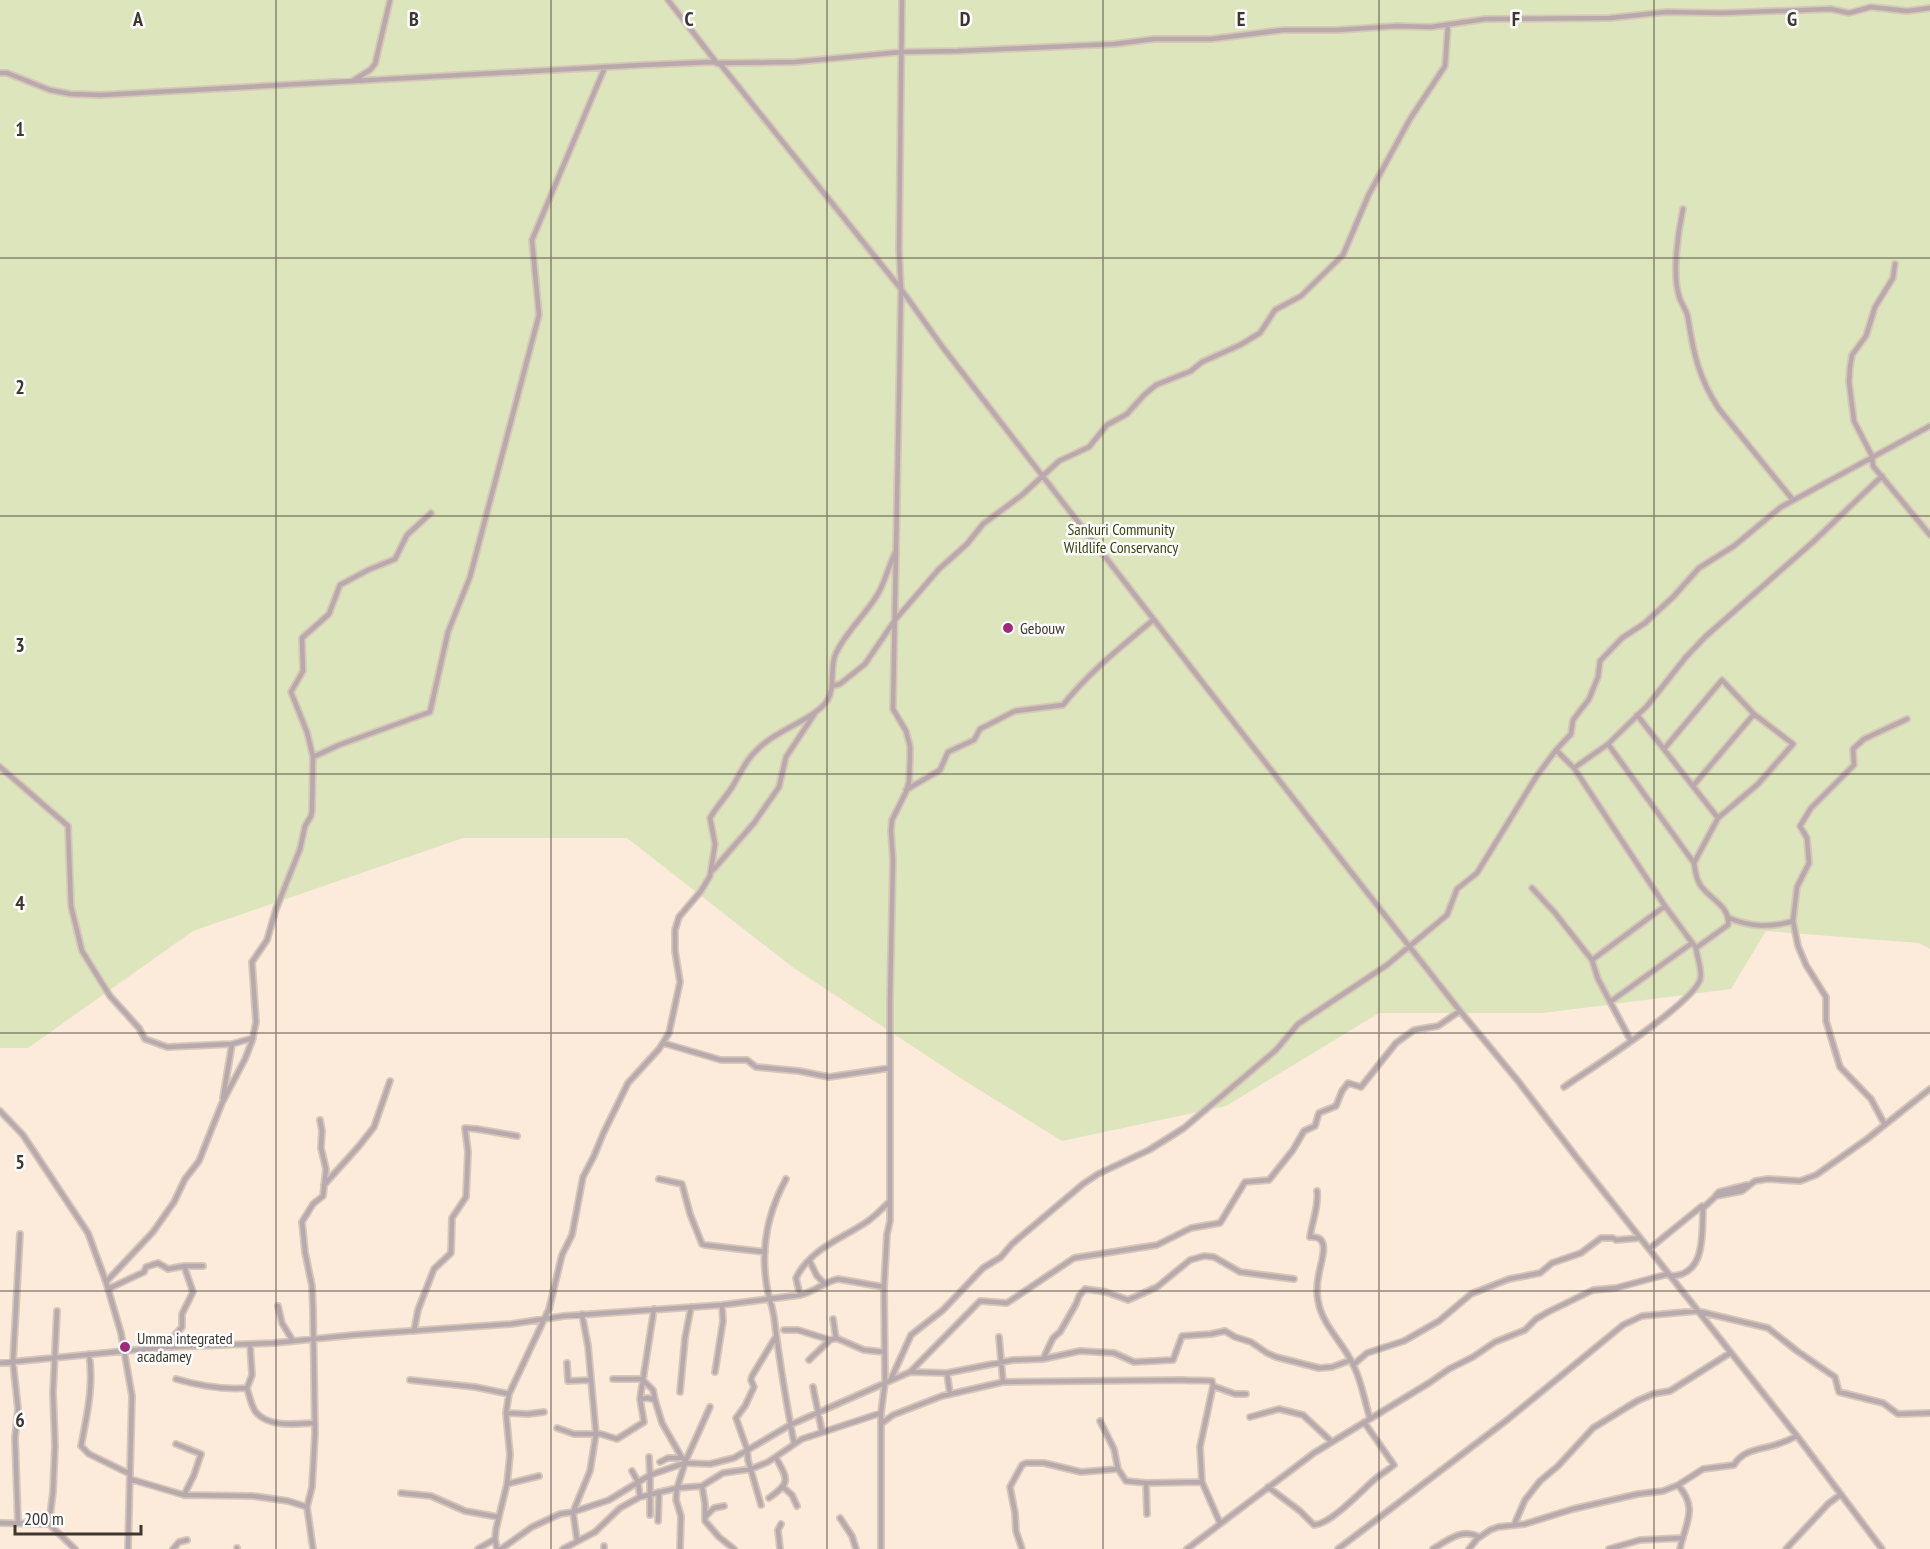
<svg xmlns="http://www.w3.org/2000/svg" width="1930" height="1549" viewBox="0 0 1930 1549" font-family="'PT Sans Narrow',sans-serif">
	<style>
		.green { fill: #dce5bb }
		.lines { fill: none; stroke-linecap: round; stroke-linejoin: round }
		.minor-casing { stroke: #d6c7b9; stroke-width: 8 }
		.minor { stroke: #b8aaac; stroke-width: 4.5 }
		.grid { fill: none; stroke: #3f372f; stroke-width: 1.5; stroke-opacity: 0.55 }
		.poi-dot { fill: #a4277a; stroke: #fff; stroke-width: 2 }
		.labels { text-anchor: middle; stroke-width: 5; stroke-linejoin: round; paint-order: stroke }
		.park-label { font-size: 16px; fill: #3c440e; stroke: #fff }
		.poi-label { font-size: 16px; fill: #3f372f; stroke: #fff; text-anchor: start }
		.grid-label { font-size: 20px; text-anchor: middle; font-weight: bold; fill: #3f372f; stroke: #fff; stroke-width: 5; stroke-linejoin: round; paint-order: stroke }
	</style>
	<rect width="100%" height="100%" fill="#fcebdb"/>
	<path class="green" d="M0,0H1930V949L1919,943L1766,931L1731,989L1543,1013H1379L1226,1106L1062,1141L968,1083L791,966L627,838H463L193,931L28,1048H0Z"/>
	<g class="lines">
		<defs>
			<path id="minor" d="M668,0L716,62
				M719,63L795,62L901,52L958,51L1114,44L1154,39H1211L1283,30H1337L1397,26L1431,27L1485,19L1610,18L1666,12L1722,13L1831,9L1849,13L1871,7L1907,11L1930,8
				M0,73H7L50,90L71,94L101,95L642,65L713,62L721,65L901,289L944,349L1210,692L1460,1011L1518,1081L1577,1158L1797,1436L1882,1549
				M354,80L370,70L375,64L390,0
				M1683,209C1678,232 1672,273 1679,296C1681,304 1687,310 1688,318C1693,352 1699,379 1719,409L1793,500
				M1895,264L1893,278L1875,307L1866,336L1852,355L1850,367L1849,382L1854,421L1872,456L1873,466L1930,535
				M832,686L840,684L865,664L895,620L939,569L967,544L983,524L1022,495L1059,461L1089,447L1107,425L1127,414L1144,395L1156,385L1191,371L1202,362L1240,345L1260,333L1275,310L1301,296L1343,255L1369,194L1410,119L1445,66L1448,25
				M1608,744L1694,863
				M1664,749L1722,680L1754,714L1793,744L1758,784L1718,818
				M1556,750L1574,768L1665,906
				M313,757L339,745L430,712L448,632L470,577L539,315L532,240L605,67
				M0,767L68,826L71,906L82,951L110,996L139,1028L145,1039L167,1047L232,1044L253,1038
				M1574,768L1608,744L1647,706L1686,657L1705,637L1813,542L1882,476
				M1693,786L1754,714
				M906,790L940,770L948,752L974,740L980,729L1015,711L1063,705C1089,672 1121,647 1153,620
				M713,870L754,823L779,787L786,757L815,713
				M1532,888L1555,913L1592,960L1598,979L1631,1041
				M1729,918C1751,927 1770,928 1793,921L1798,946L1806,965L1826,997V1021L1840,1067L1871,1099L1885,1125
				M1793,921L1797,887L1809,863L1807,838L1800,826L1811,808L1854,765L1853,749L1864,739L1907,719
				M1592,960L1665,906L1696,948
				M1610,1002L1692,943
				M663,1043L721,1060H747L756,1067L799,1071L829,1077L890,1068
				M1564,1087C1590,1069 1691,1005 1700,980C1703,971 1697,958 1696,948L1728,925C1731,907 1710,899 1701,886C1696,880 1695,870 1694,863L1718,818L1637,715
				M223,1098L232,1044
				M0,1111L23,1135L88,1233L106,1282L121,1333L132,1396L128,1549
				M659,1179L682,1184L690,1214L702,1244L705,1245L765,1252
				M786,1179C769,1210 761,1245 766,1281C767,1293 772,1304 774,1317C779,1359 786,1401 794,1443
				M324,1185L359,1146L374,1127L390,1081
				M1317,1191C1319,1207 1312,1221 1310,1237C1332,1235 1321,1261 1319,1273C1317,1283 1316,1291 1318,1300C1321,1322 1339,1339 1349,1357C1360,1375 1364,1398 1370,1419
				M1716,1195L1719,1192L1747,1185
				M1649,1249L1702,1206
				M809,1260L817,1276L825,1284
				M184,1266H203
				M1670,1276C1706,1276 1702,1234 1703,1208L1716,1196L1742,1191L1755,1181L1768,1179L1800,1181L1816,1175L1867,1139L1930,1089
				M106,1282L153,1232L174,1202L185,1179L199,1161L222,1103L245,1059L252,1041L256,1022L252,962L267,940L276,909L300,849L305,826L311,816L312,811L313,757L307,732L291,692L303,671L302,638L329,614L340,585L368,570L395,559L407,535L431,513
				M108,1289L144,1272L146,1267L158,1263L168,1269L184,1266L193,1292L182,1314V1327L175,1335L172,1347
				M800,1295L796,1278C811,1248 842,1239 868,1221C875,1216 882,1209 889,1202
				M278,1306L282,1323L293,1341
				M57,1311L53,1392L55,1446L53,1492L49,1524L75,1549
				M582,1314L588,1346L596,1434L590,1471L573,1512L609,1500L650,1475L685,1463L710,1464L734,1458L790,1425L910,1372L980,1301L1007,1303L1074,1258L1157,1245L1191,1228L1220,1223L1245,1182L1269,1180L1293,1150L1304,1131L1315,1126L1319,1113L1336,1106L1342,1091L1348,1083L1361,1087L1396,1043L1414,1030L1438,1026L1460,1011
				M833,1319L836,1338
				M784,1330H798L830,1340
				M414,1331L418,1310L434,1269L451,1253L452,1218L466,1197L468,1152L465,1128L477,1129L517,1136
				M999,1337L1003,1382
				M89,1354C94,1385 87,1415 81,1446L89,1454L130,1474
				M1043,1359L1053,1338L1060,1332L1076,1304L1079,1296L1085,1289L1106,1292L1128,1300L1157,1287L1190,1260L1204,1256L1214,1257L1240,1272L1294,1279
				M809,1360L830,1340L836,1338L864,1350L884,1352
				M0,1363L167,1347L274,1343L353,1335L511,1324L564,1316L722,1305L800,1295C814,1292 824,1282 838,1279L884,1287
				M567,1363L568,1381L591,1380
				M1353,1365L1367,1353L1404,1341L1439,1321L1471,1294L1509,1279L1540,1273L1552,1263L1581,1253L1601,1238H1613L1616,1240L1640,1238
				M715,1372L723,1321L722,1305
				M911,1372L947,1373
				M176,1379C200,1386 222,1390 247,1388L252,1375L250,1344
				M613,1379H642L653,1390L655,1400
				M891,1379L911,1335L943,1310L983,1268L1001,1257L1012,1244L1083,1184L1098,1174L1149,1150L1184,1128L1276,1050L1298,1024L1387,965L1447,915L1457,889L1477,873L1536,777L1556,750L1571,734L1573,720L1589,699L1598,677L1600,661L1622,638L1645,623L1674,596L1699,568L1734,546L1781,507L1930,426
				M410,1380L475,1387L509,1394
				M1213,1386L1200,1447L1202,1482L1220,1523
				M813,1387L822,1432
				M247,1388C249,1395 251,1404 255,1411C267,1428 297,1424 315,1423
				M680,1392L685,1338L691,1307
				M950,1394L947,1373L1013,1360L1043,1359L1080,1351L1114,1353L1134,1362L1173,1360L1182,1336L1211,1334L1225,1331L1235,1337L1251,1342L1267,1353L1276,1357L1319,1368L1332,1367L1351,1360
				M640,1399L648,1398L655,1400L662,1423L682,1458L686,1460
				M506,1413L528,1414L544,1412
				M1250,1417L1279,1409L1303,1415L1332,1442
				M1100,1421L1114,1449L1118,1469L1126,1481L1146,1483L1202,1482
				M882,1423L893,1415L942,1396L1003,1382L1183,1380C1191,1381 1207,1380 1212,1381L1213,1386L1235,1394H1246
				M557,1428L574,1434H601L617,1439L644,1422L640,1399L654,1309
				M176,1444L201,1454L194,1475L184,1495
				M649,1457L650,1475V1515
				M660,1462L668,1458H682
				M632,1471L638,1482L640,1497
				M130,1479L184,1495L253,1496L288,1501L307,1507
				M1146,1483L1147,1514
				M507,1484L539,1476
				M1678,1485C1699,1509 1685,1523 1680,1549
				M702,1486L705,1504V1521L719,1537L734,1549
				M783,1487L792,1495L797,1506
				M1268,1487L1300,1511L1314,1525C1331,1524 1361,1491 1375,1479C1381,1474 1388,1470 1394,1465L1364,1422
				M401,1493L431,1496L465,1511L498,1517
				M769,1498C791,1483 788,1479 776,1458
				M761,1505L748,1460L747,1449L736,1418L745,1406L754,1387L751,1380L752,1376L775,1338
				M705,1517L714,1508L724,1506
				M840,1518L852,1536L856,1549
				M658,1521L659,1492
				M0,1523L49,1524
				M18,1523L15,1438L18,1409L13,1362L20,1234
				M1514,1525L1525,1500L1540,1481L1558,1466L1593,1428L1637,1401L1653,1394L1670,1391L1730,1353
				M604,1546V1549
				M173,1549L179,1542L187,1540
				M237,1549V1548
				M313,1549L307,1507L312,1487L315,1434L313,1309L312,1286L305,1252L302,1222L313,1204L323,1196L326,1169L321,1148L322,1131L320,1120
				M478,1549L495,1539
				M497,1549L495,1539L496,1529L507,1484L510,1455L506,1413L509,1394L549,1309L562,1255L572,1235L583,1177L594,1156L603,1134L628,1083L659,1049L669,1033L680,982L675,951V930L679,917L701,891L710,876L715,844L710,818C717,806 727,796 734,784C744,766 749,755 766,742C782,729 816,717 827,701C836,687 829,667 836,653C846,632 864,616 876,597C885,584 888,566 896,551
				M501,1549L532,1527L560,1514L573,1512L577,1540
				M563,1549L595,1532L620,1508L640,1497L677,1488L702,1486L723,1473L751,1469L768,1462L802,1439L881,1413
				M680,1549L681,1516L676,1500L677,1488L686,1460L710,1407
				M780,1549L778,1530L781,1524
				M881,1549V1413L885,1382L884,1287L887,1234L890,1221V999L893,860L891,831L892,820L906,792L909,782L910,758V746L906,731L893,709L901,289L899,249L902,0
				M1022,1549L1016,1531L1015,1513L1010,1487L1022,1465L1026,1463H1044L1081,1472L1118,1469
				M1187,1549L1314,1453L1429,1383L1449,1369L1473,1357L1495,1342L1525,1330L1536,1319L1548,1312L1593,1290L1616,1288L1668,1274
				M1338,1549L1507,1420L1623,1325L1642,1316L1697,1311L1768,1328L1797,1351L1835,1377L1839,1392L1883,1403L1898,1414L1930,1413
				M1433,1549C1448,1540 1462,1528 1479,1537
				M1469,1549L1477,1539L1490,1530L1498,1527L1525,1524L1573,1509L1638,1494L1663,1491L1678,1485L1703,1469L1734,1465C1744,1448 1762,1450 1778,1444C1784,1442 1791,1439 1797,1436
				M1609,1549L1640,1540L1683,1538
				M1786,1549L1828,1504L1841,1494"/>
		</defs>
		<use href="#minor" class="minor-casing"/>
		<use href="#minor" class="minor"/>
	</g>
	<path class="grid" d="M276,0V1549M551,0V1549M827,0V1549M1103,0V1549M1379,0V1549M1654,0V1549M0,258H1930M0,516H1930M0,774H1930M0,1033H1930M0,1291H1930"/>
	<g class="poi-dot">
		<circle cx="1008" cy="628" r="6"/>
		<circle cx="125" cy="1347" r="6"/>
	</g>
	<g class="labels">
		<g class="park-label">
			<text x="1121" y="535">Sankuri Community<tspan x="1121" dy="18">Wildlife Conservancy</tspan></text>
		</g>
		<g class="poi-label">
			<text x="1020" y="634">Gebouw</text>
			<text x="137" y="1344">Umma integrated<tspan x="137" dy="18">acadamey</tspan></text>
		</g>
	</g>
	<g class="grid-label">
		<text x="138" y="26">A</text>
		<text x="414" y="26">B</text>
		<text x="689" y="26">C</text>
		<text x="965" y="26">D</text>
		<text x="1241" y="26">E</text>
		<text x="1516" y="26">F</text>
		<text x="1792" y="26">G</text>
		<text x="20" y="136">1</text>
		<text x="20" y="394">2</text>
		<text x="20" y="652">3</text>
		<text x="20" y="910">4</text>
		<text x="20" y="1169">5</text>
		<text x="20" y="1427">6</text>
	</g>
	<path d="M15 1525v9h126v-9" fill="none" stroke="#3f372f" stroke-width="3"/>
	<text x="24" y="1525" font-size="18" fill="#3f372f" stroke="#ffffff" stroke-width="4.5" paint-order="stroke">200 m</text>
</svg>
